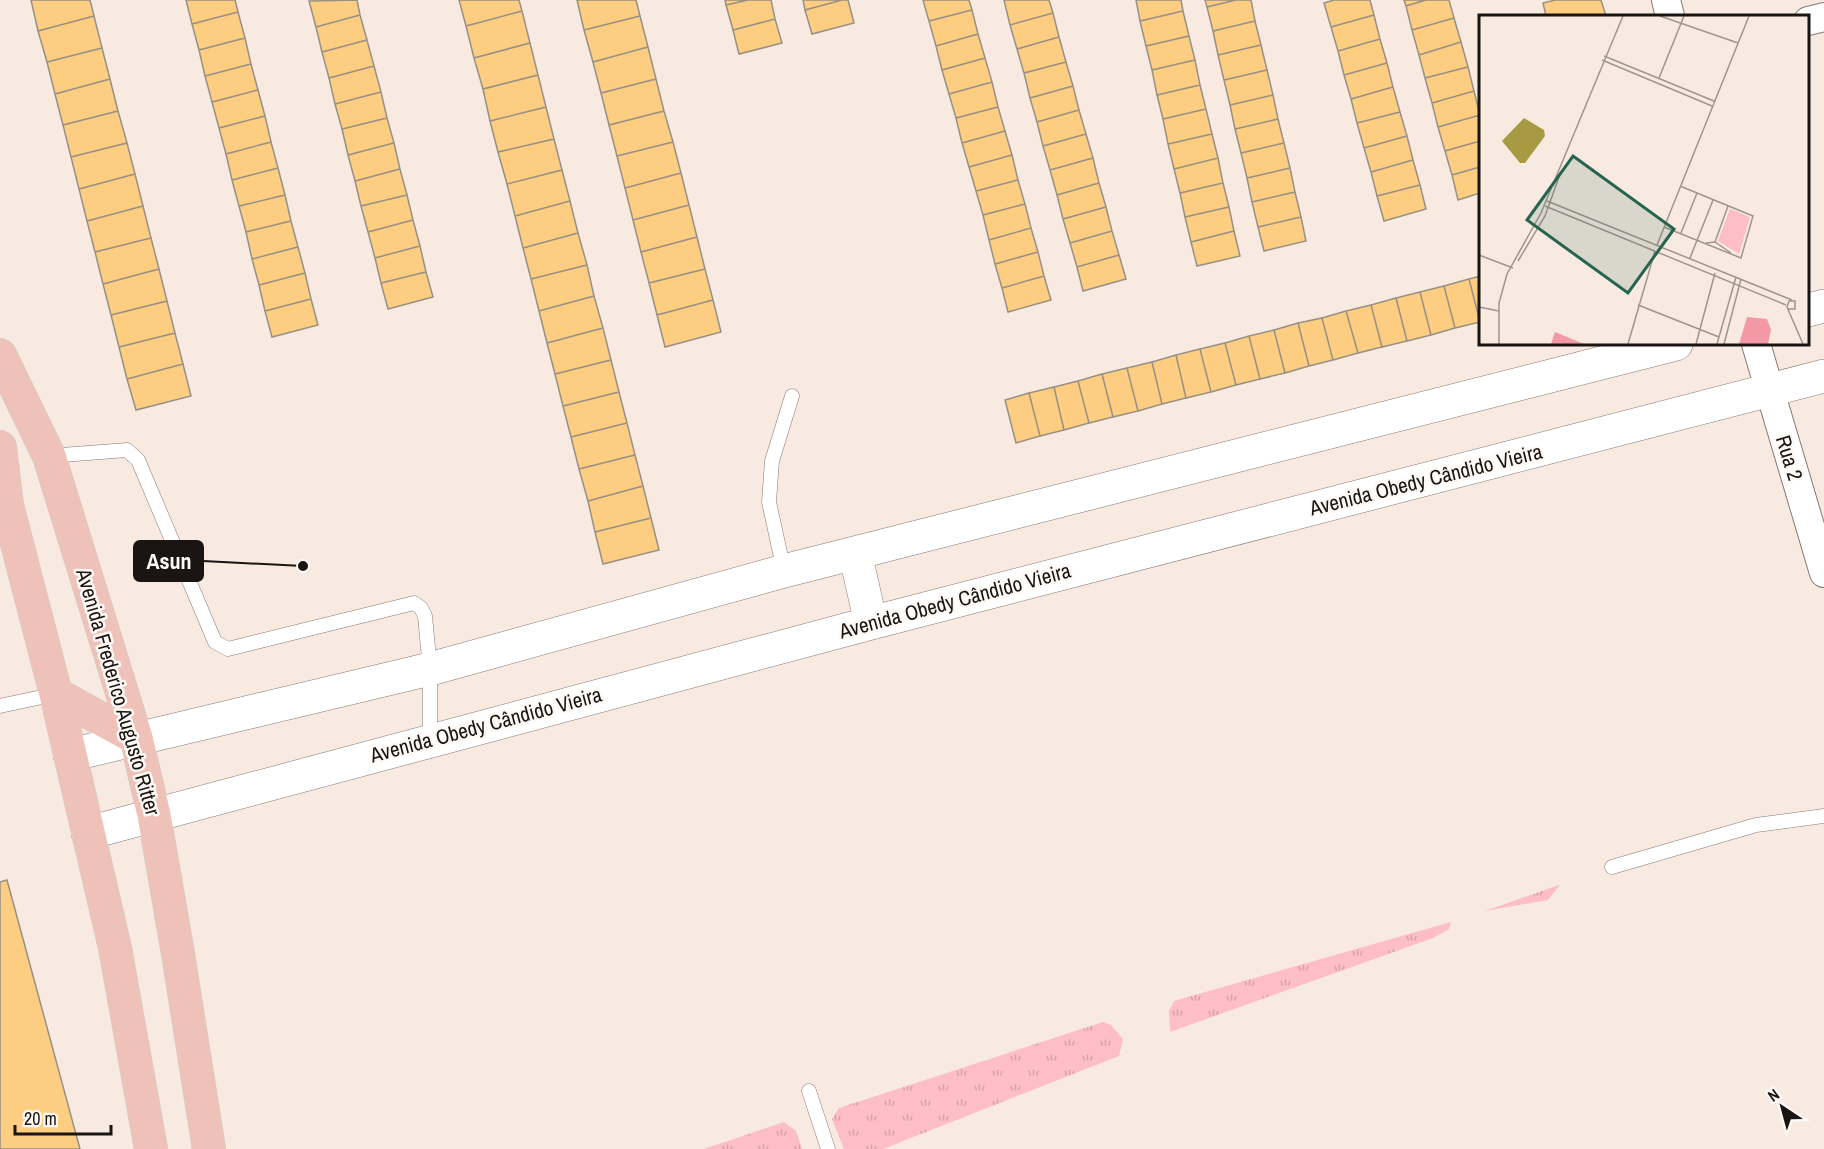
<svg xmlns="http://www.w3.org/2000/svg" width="1824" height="1149" viewBox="0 0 1824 1149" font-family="'Archivo Narrow',sans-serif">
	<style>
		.grass { fill: url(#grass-tufts) }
		.building { fill: #fdcd81; stroke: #989084; stroke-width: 1.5 }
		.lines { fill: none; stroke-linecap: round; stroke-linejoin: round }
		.lane-casing { stroke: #867971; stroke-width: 15 }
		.street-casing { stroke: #867971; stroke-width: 30 }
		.secondary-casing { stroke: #867971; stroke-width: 34 }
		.primary-casing { stroke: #cdcccb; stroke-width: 34 }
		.lane { stroke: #fff; stroke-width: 14 }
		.street { stroke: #fff; stroke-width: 28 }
		.secondary { stroke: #fff; stroke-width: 33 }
		.primary { stroke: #eec2b9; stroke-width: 33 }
		.labels { text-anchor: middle; stroke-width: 5; stroke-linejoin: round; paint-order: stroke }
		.street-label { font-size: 21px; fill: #1a1512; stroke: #fff9f6 }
		.inset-road { fill: none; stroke: #9f958e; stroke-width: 1.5 }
		.view { fill: #276450; fill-opacity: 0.15; stroke: #276450; stroke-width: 3 }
		.inset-edge { fill: none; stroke: #1a1512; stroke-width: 3 }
		.leader { fill: none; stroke: #1a1512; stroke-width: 2 }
		.callout-dot { fill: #1a1512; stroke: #fff9f6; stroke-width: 2 }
		.callout { fill: #1a1512; stroke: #1a1512; stroke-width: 2 }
		.callout-label { font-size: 22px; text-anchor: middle; font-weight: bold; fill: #fff }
	</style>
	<defs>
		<pattern id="grass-tufts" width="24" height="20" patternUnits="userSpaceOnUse" patternTransform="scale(1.5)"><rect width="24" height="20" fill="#fdbec6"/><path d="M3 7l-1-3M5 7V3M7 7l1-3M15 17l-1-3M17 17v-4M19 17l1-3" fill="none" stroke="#d8a2a9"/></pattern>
	</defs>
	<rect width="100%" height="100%" fill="#f8eae1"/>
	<path class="grass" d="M1560,885L1548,900L1485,911L1559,885Z
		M1451,922L1449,929L1433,938L1170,1032L1169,1011L1174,1001Z
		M1103,1022L1111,1025L1123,1039L1119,1056L883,1149H844L832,1119L839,1108Z
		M784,1122L796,1131L802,1149H704Z"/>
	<path class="building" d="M31,0H90L94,16L38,31Z
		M186,0H235L238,12L192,24Z
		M357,0L360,15L316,27L309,1Z
		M459,0H519L522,11L466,26Z
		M577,0H636L640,16L584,30Z
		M725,0H748L726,5Z
		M748,0H771L775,19L733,30L726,5Z
		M803,0H842L805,10Z
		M842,0H848L854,23L812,34L805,10Z
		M923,0H969L972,10L929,21Z
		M1004,0H1049L1053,13L1010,25Z
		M1136,0H1181L1183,11L1140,21Z
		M1205,0H1236L1207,7Z
		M1236,0H1251L1255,21L1213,31L1207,7Z
		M1334,0H1370L1374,15L1331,27L1324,3Z
		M1404,0H1426L1406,6Z
		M1426,0H1449L1454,18L1412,30L1406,6Z
		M1555,0H1601L1606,16H1546L1543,3Z
		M972,10L978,34L936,46L929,21Z
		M522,11L530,43L474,58L466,26Z
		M1183,11L1189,36L1146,46L1140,21Z
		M238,12L245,38L199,50L192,24Z
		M1053,13L1059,37L1017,49L1010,25Z
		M360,15L367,40L322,52L316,27Z
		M1374,15L1380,39L1338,51L1331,27Z
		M94,16L102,48L47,62L38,31Z
		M640,16L648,47L593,62L584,30Z
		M1454,18L1461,42L1419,55L1412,30Z
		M775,19L782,43L739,54L733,30Z
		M1255,21L1261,45L1218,55L1213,31Z
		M978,34L985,58L942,70L936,46Z
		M1189,36L1195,60L1152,70L1146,46Z
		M1059,37L1066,62L1024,73L1017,49Z
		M245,38L251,64L205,76L199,50Z
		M1380,39L1387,63L1344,75L1338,51Z
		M367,40L374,66L329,78L322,52Z
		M1461,42L1468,67L1425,78L1419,55Z
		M530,43L538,75L483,89L474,58Z
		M1261,45L1267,70L1224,80L1218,55Z
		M648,47L656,79L601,93L593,62Z
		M102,48L110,79L55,94L47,62Z
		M985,58L992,82L949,94L942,70Z
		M1195,60L1200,85L1157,95L1152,70Z
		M1066,62L1073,86L1030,98L1024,73Z
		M1387,63L1393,87L1351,99L1344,75Z
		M251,64L258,90L212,102L205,76Z
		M374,66L381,92L335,104L329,78Z
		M1468,67L1474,91L1432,103L1425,78Z
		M1267,70L1273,95L1230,105L1224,80Z
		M538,75L546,107L490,121L483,89Z
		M110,79L118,111L63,125L55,94Z
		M656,79L664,111L609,125L601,93Z
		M992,82L998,107L956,118L949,94Z
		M1200,85L1206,109L1163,119L1157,95Z
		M1073,86L1079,110L1037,122L1030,98Z
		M1393,87L1400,112L1357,123L1351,99Z
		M258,90L265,116L219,128L212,102Z
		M1474,91L1480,115L1438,127L1432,103Z
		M381,92L387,118L342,129L335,104Z
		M1273,95L1278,119L1235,129L1230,105Z
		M546,107L554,139L498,152L490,121Z
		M998,107L1005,131L962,143L956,118Z
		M1206,109L1212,134L1168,144L1163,119Z
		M1079,110L1086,134L1043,146L1037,122Z
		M118,111L127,143L71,157L63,125Z
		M664,111L673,142L617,156L609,125Z
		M1400,112L1407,136L1364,148L1357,123Z
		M1480,115V141L1445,151L1438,127Z
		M265,116L271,142L226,154L219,128Z
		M387,118L394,143L348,155L342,129Z
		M1278,119L1284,143L1241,153L1235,129Z
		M1005,131L1012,155L969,167L962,143Z
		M1086,134L1093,158L1050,170L1043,146Z
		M1212,134L1218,158L1174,169L1168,144Z
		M1407,136L1413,160L1371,172L1364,148Z
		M554,139L562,170L507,184L498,152Z
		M1480,141V167L1452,175L1445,151Z
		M271,142L278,168L232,180L226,154Z
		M673,142L681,173L625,188L617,156Z
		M127,143L135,174L79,189L71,157Z
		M394,143L400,169L355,181L348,155Z
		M1284,143L1290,168L1247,178L1241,153Z
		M1012,155L1018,180L976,191L969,167Z
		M1093,158L1099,183L1057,195L1050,170Z
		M1218,158L1223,183L1180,193L1174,169Z
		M1413,160L1420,185L1377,196L1371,172Z
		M1480,167V193L1458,200L1452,175Z
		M278,168L285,195L239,206L232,180Z
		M1290,168L1295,192L1252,202L1247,178Z
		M400,169L407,195L361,206L355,181Z
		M562,170L570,201L515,216L507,184Z
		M681,173L689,205L633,220L625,188Z
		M135,174L143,206L87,221L79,189Z
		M1018,180L1025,204L983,215L976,191Z
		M1099,183L1106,207L1063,219L1057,195Z
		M1223,183L1229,207L1185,217L1180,193Z
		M1420,185L1426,209L1384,221L1377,196Z
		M1295,192L1301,217L1258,227L1252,202Z
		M285,195L291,221L246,232L239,206Z
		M407,195L413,220L368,232L361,206Z
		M570,201L578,233L523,248L515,216Z
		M1025,204L1031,228L989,240L983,215Z
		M689,205L697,237L641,252L633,220Z
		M143,206L151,238L95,252L87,221Z
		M1106,207L1112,231L1070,243L1063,219Z
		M1229,207L1234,231L1191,242L1185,217Z
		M1301,217L1306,241L1264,251L1258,227Z
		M413,220L420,246L375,258L368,232Z
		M291,221L298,247L252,259L246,232Z
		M1031,228L1038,252L995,264L989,240Z
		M1112,231L1119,255L1077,267L1070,243Z
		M1234,231L1240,256L1197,266L1191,242Z
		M578,233L587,265L531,279L523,248Z
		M697,237L705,269L649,283L641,252Z
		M151,238L159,269L103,284L95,252Z
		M420,246L426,272L381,283L375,258Z
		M298,247L305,273L259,285L252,259Z
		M1038,252L1044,276L1002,288L995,264Z
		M1119,255L1126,279L1083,291L1077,267Z
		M587,265L594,296L539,311L531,279Z
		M159,269L167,301L111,315L103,284Z
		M705,269L713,300L657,315L649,283Z
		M426,272L433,297L388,309L381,283Z
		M305,273L311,299L265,311L259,285Z
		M1044,276L1051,300L1008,312L1002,288Z
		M1480,276V322L1469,279Z
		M1469,279L1480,322L1455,328L1444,286Z
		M1444,286L1455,328L1431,335L1420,292Z
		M1420,292L1431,335L1407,341L1396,298Z
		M594,296L603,328L547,343L539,311Z
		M1396,298L1407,341L1382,347L1371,305Z
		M311,299L318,325L272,337L265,311Z
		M713,300L721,332L665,347L657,315Z
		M167,301L175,333L119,347L111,315Z
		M1371,305L1382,347L1358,353L1346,311Z
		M1346,311L1358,353L1333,360L1322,318Z
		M1322,318L1333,360L1309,366L1298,323Z
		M1298,323L1309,366L1285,373L1274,330Z
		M603,328L611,360L555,374L547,343Z
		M1274,330L1285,373L1260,379L1249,336Z
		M175,333L183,364L127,379L119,347Z
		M1249,336L1260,379L1236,385L1225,343Z
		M1225,343L1236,385L1211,392L1200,349Z
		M1200,349L1211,392L1186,398L1176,355Z
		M1176,355L1186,398L1162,404L1152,362Z
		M611,360L619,392L563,406L555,374Z
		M1152,362L1162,404L1138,411L1127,368Z
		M183,364L191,396L136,410L127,379Z
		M1127,368L1138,411L1113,417L1102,374Z
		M1102,374L1113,417L1089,423L1078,381Z
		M1078,381L1089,423L1064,430L1054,387Z
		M1054,387L1064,430L1040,436L1029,393Z
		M619,392L627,423L571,437L563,406Z
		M1029,393L1040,436L1016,443L1005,400Z
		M627,423L635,455L579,469L571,437Z
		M635,455L643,486L588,501L579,469Z
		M643,486L651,518L595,532L588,501Z
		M651,518L659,550L603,564L595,532Z
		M7,880L80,1149H0V882Z"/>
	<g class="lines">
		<defs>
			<path id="lane" d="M49,456L127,450L138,460L215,642L228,649L414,603L421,608L425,616L430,669V740
				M784,571L769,502L772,461L792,396
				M0,706L56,694
				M1612,867L1756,825L1824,816
				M809,1091L828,1149"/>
			<path id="street" d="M1666,0L1670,16
				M1808,21L1824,17
				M1756,344L1824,573"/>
			<path id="secondary" d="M1808,310L1824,306
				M855,553L871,623
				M70,755L430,669L784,571L1676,344
				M88,833L871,623L1824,376"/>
			<path id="primary" d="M0,355L49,456L136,738L154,815L178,954L209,1149
				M0,447L7,505L56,694L115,948L151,1149
				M56,694L136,738"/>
		</defs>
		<use href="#lane" class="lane-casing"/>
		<use href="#street" class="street-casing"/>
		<use href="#secondary" class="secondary-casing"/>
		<use href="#primary" class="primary-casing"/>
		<use href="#lane" class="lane"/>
		<use href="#street" class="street"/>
		<use href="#secondary" class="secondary"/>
		<use href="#primary" class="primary"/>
	</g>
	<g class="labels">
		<g class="street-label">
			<text transform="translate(1789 458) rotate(73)" y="7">Rua 2</text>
			<text transform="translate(1426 480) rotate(-14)" y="7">Avenida Obedy Cândido Vieira</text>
			<text transform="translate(955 601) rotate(-15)" y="7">Avenida Obedy Cândido Vieira</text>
			<text transform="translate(118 692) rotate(74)" y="7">Avenida Frederico Augusto Ritter</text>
			<text transform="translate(486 725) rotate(-15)" y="7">Avenida Obedy Cândido Vieira</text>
		</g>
	</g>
	<g transform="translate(1479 15)">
		<rect width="330" height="330" fill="#f8eae1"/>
		<path d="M268,302L288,304L292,315L289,329H260ZM76,317L105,329H72Z" fill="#f399a6"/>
		<path d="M251,194L271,202L260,239L239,226Z" fill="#fdbec6"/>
		<path d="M45,103L65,115L66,121L46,148H41L23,126Z" fill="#a79a43"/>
		<path class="inset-road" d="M181,1L259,28M125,41L235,86M123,45L233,91M180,63L205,1M68,186L313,285M66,191L307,290M185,212L262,243L274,201L201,171M202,218L218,178M236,227L249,191M227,228L236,227L252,238M178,230L270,1M0,240L34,253M211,243L234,185M39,246L66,201L80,162M159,290L240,322M0,292L20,296M309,294H316V286H310L308,292L324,329M20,329V288L28,259L62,198L144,1M149,329L176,236M217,329L236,258M238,329L257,262M245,329L262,264"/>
		<path class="view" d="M94,141L195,214L149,278L48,205Z"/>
		<rect width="330" height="330" class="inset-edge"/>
	</g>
	<path class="leader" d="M303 566L203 561"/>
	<circle class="callout-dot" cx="303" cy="566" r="6"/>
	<rect class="callout" x="134" y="541" width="69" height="40" rx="6"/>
	<g class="callout-label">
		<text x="169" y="569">Asun</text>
	</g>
	<g transform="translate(1782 1107) rotate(324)" stroke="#fff9f6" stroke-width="4.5" paint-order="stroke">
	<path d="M0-4.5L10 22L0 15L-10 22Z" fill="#1a1512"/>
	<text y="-9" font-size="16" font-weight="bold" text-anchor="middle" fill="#1a1512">N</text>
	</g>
	<path d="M15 1125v9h96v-9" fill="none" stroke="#1a1512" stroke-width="3"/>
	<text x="24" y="1125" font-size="18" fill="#1a1512" stroke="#fff9f6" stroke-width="4.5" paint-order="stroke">20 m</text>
</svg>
